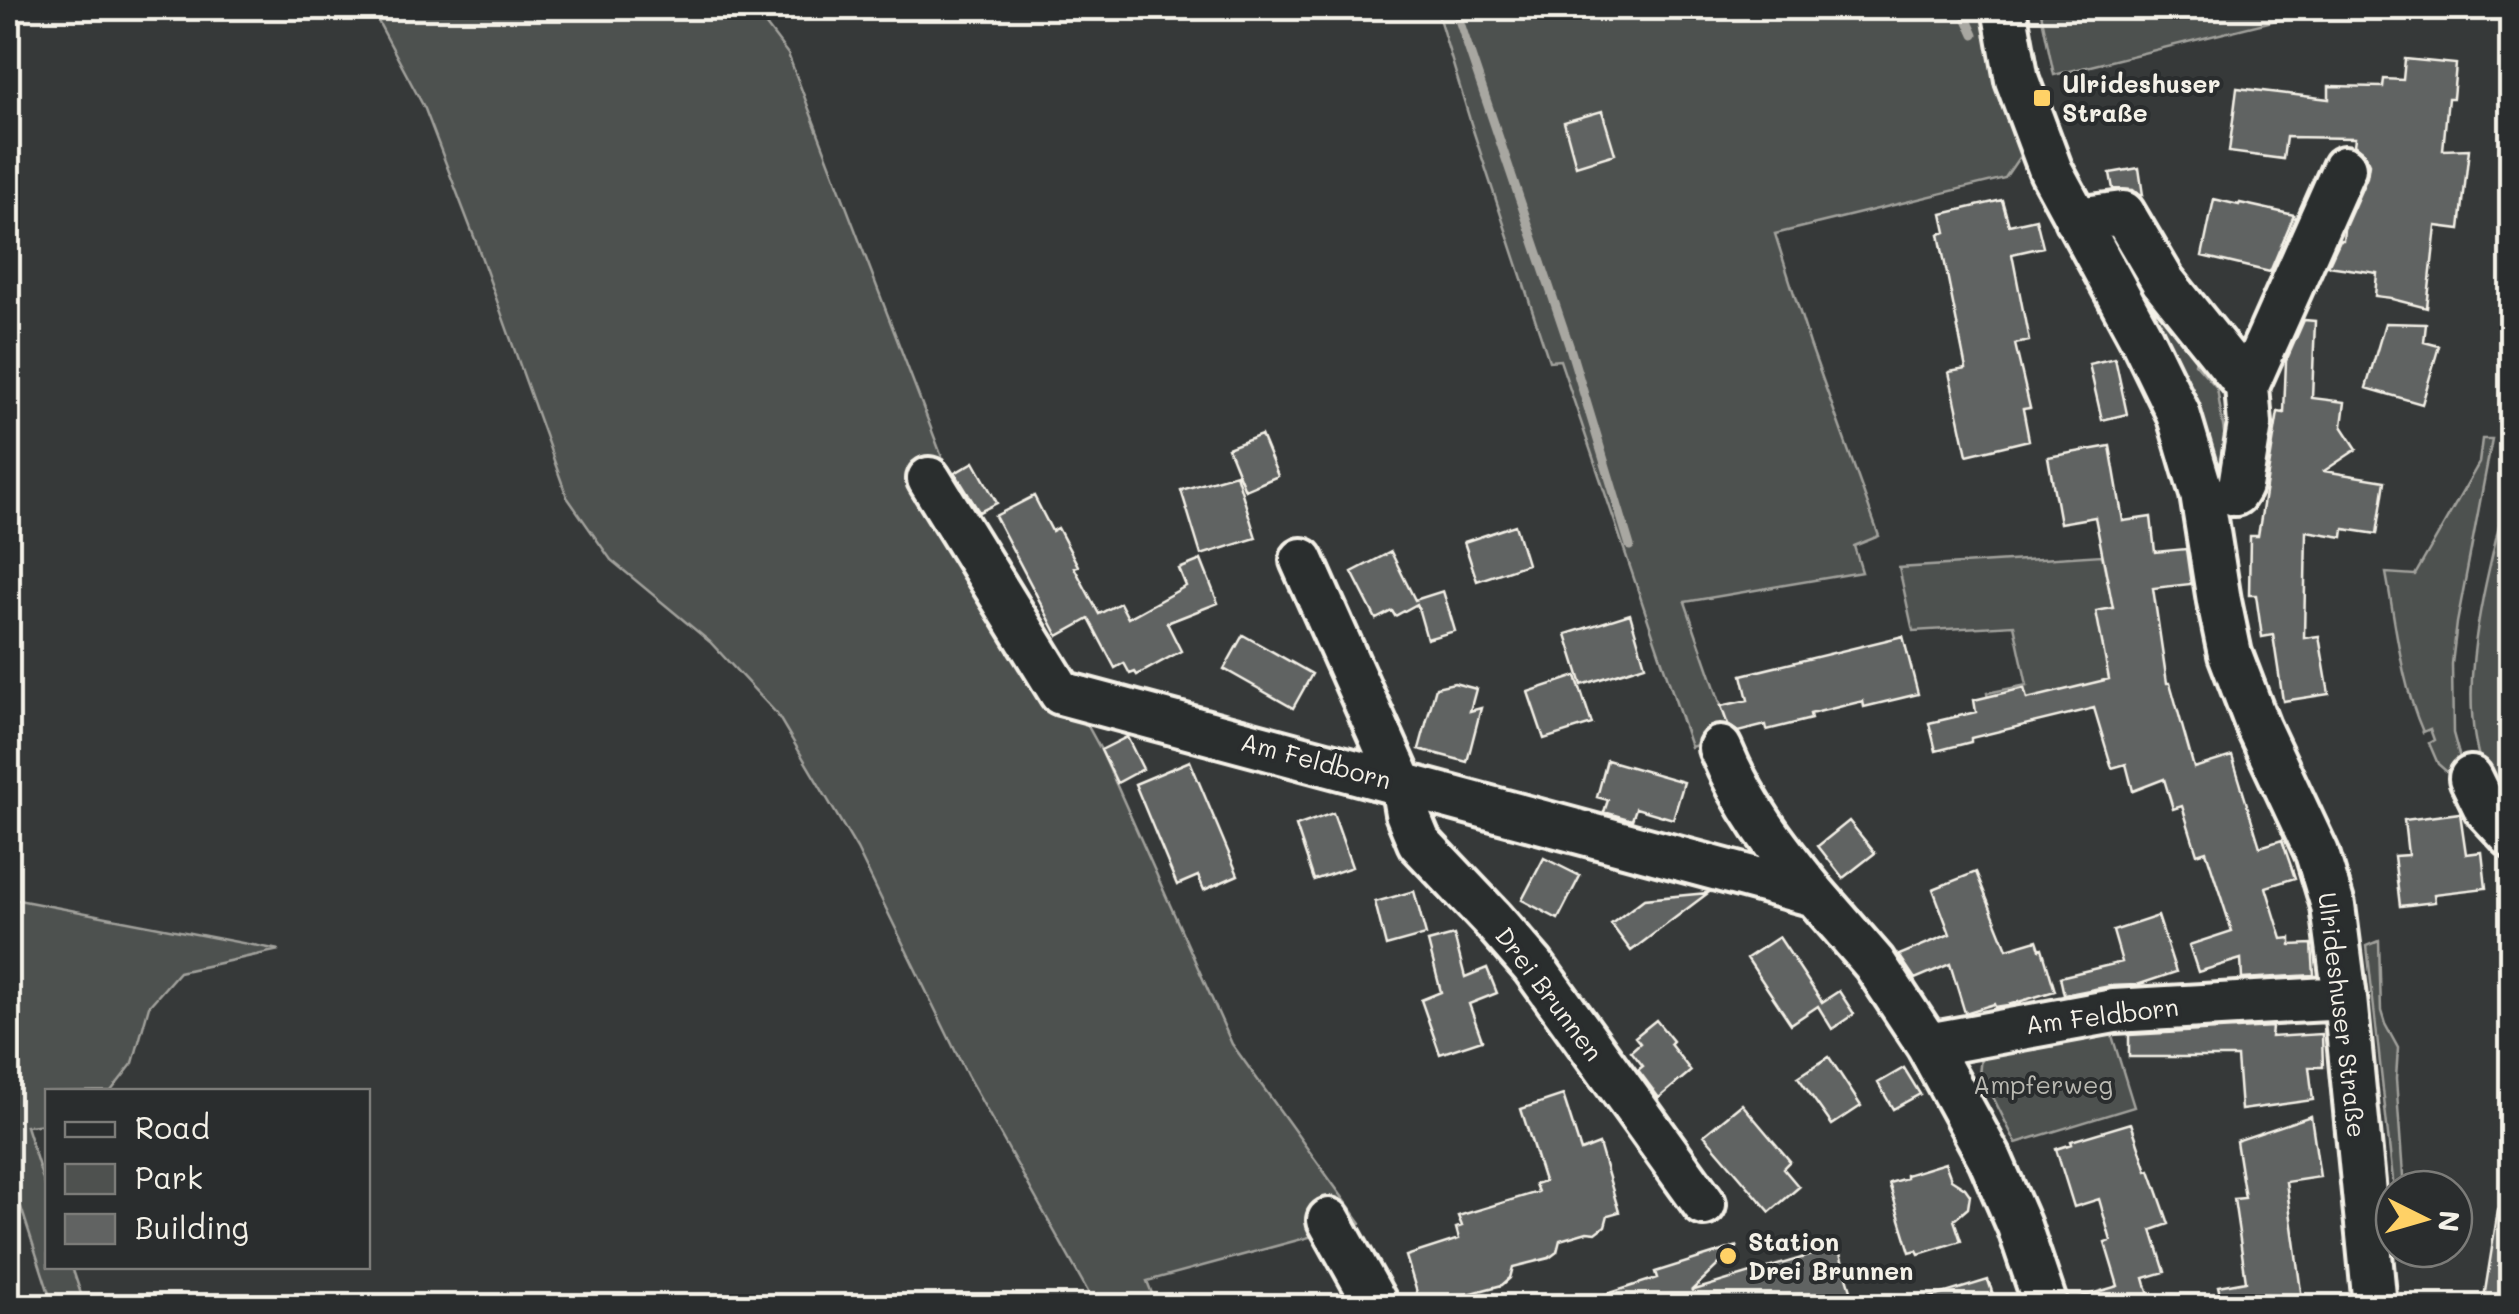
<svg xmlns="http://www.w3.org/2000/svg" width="2519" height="1314" viewBox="0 0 2519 1314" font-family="Mali,sans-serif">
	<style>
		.green { fill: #4e514f; stroke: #a1a19c; stroke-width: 2.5 }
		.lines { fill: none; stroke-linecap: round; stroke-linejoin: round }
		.stream { stroke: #a8a7a1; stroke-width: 9 }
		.building { fill: #616362; stroke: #f4f1e8; stroke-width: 2.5 }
		.minor-casing { stroke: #f4f1e8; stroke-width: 50 }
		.minor { stroke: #2a2d2e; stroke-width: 42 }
		.poi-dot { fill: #ffd166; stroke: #2a2d2e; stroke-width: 4 }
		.labels { text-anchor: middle; stroke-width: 8; stroke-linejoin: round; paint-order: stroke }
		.poi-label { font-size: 25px; font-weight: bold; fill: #f4f1e8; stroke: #2a2d2e; text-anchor: start }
		.street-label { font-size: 25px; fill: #f4f1e8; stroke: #2a2d2e }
		.park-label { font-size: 25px; fill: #bab9b2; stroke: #2a2d2e }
	</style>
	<rect width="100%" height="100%" fill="#363939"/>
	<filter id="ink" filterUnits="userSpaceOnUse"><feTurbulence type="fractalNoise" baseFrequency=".01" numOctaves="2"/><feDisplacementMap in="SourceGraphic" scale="20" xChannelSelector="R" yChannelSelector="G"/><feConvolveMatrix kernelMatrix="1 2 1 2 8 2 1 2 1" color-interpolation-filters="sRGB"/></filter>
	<g filter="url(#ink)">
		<path class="green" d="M371,8H753L788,54L945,465L1101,750L1232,1044L1361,1223L1147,1281L1157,1306H1096L967,1075L857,849L777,714L710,642L611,560L567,497L476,242L425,109Z
			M1436,8H1987L2022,153L2005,178L1775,234L1810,344L1879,536L1854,546L1862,572L1685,602L1731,734L1691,747L1560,360L1549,361L1473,130Z
			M2040,8H2325L2054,75Z
			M2119,238L2201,341L2195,363L2217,388L2231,476L2225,520L2105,239Z
			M2482,439H2492L2457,623L2452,664L2453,733L2461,762L2463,786L2438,764L2429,743L2434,740L2430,729L2423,732C2401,682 2396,626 2386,573L2415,575L2479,463Z
			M2505,499L2511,500V820C2502,805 2490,789 2484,773C2453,691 2487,582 2505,499Z
			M2102,555L2113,608L2110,682L1989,708L1987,693L2027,685L2014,625L1913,631L1899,568Z
			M8,898L279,950L179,972L149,1006L133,1063L111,1091L48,1092L47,1124L26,1126L47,1192L48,1266L72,1267L85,1306H53L8,1167Z
			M2379,941L2381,1011L2385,1024L2398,1048L2396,1079L2404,1189H2394L2367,946Z
			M2110,1029L2134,1107L2016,1143L1994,1099L1979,1075L1982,1047Z"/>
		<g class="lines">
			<path class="stream" d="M1455,8L1570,348L1630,546
				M1962,8L1974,35"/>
		</g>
		<path class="building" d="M2405,59L2456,64L2453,98H2448L2443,150L2469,149L2460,229L2436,226L2427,308L2392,299V298L2375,296L2377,273L2328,266L2340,240H2343L2344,229L2367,177L2369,164L2364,153L2354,145L2355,138L2286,137L2283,159L2229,152L2237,88L2329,99V86L2383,87L2384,79L2403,80Z
			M1602,111L1615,154L1576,166L1564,122Z
			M2139,168L2143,195H2139L2133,190L2113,189L2110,173Z
			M2214,199L2239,205L2240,203L2294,215L2270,272L2202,256Z
			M2002,200L2009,225L2036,219L2043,247L2012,254L2029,341L2015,344L2030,408L2023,409L2029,440L1967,455L1949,372L1966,369L1939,234L1946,232L1942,214Z
			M2304,320L2315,321L2312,398L2345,402L2342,426L2357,449L2324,471L2385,481L2377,534L2344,529L2343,537L2306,531L2304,638L2319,636L2329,694L2283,701L2273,635L2262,637L2256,595H2249L2250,536H2258L2278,412L2284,413L2286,361Z
			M2385,323L2426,324L2424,342L2439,346L2422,404L2366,388Z
			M2115,358L2127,414L2102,420L2089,364Z
			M1261,435L1278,476L1245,490L1228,448Z
			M2110,446L2123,521L2151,517L2155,552L2186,549L2191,584L2153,588L2167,683H2170L2194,768L2232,756L2260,847L2282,840L2295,878L2266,887L2282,939L2291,938V945L2312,944L2314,975L2242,979L2241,959L2198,972L2189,945L2232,931L2206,851L2197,854L2182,806L2173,809L2164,779L2133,791L2126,764L2112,768L2094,708L1971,738V742L1936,751L1929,723L1976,712L1974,700L2024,688L2027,699L2109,679L2096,611L2113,608L2095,517L2060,523L2048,457Z
			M974,462L997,503L979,512L955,473Z
			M1236,474L1256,538L1201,555L1181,490Z
			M1034,496L1052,531L1058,528L1078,566L1074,567L1099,614L1120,603L1128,618L1186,586L1179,569L1201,560L1218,603L1167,623L1181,651L1137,675L1135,672L1130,674L1124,663L1115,668L1089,619L1058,636L995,516Z
			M1515,525L1527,564L1477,581L1464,542Z
			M1391,552L1415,600L1443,591L1455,631L1427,639L1417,604L1395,616L1392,611L1376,619L1352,572Z
			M1630,614L1645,665L1582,685L1566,634Z
			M1243,635L1312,674L1293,708L1224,669Z
			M1903,636L1918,694L1864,707L1863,701L1810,714L1811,719L1767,730L1766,725L1738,732L1728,725L1721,706L1748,700L1742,675Z
			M1576,676L1592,724L1544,739L1528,692Z
			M1454,683L1476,689L1470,711L1481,708L1467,762L1419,749L1436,687Z
			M1127,737L1143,769L1117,783L1101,750Z
			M1607,760L1684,782L1673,819L1636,808L1632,820L1604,812L1608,800L1597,797Z
			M1190,761L1238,875L1204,890L1198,876L1177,885L1135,784Z
			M1333,813L1352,867L1314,880L1296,826Z
			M2460,813L2466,854L2482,852L2486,888L2434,894L2435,902L2400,906L2394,856L2408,855L2404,820Z
			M1849,821L1875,853L1843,878L1818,846Z
			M1544,858L1580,876L1558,919L1522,900Z
			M1976,872L2007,949L2037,940L2040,949L2042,948L2055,991L2008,1005L1995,1007L1994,1004L1965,1013L1950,964L1915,979L1899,955L1950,934L1933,889Z
			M1414,891L1426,935L1386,946L1375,902Z
			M1708,893L1631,951L1611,924L1644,899Z
			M2158,916L2176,972L2137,985L2110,986L2064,995L2060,977L2122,962L2113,931Z
			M1454,935L1465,977L1487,968L1497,993L1469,1004L1482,1040L1440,1054L1421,1000L1441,992L1428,942Z
			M1779,937L1822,1002L1839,991L1854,1014L1832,1029L1818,1006L1791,1024L1747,958Z
			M1656,1020L1673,1041L1670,1044L1691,1071L1659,1098L1638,1070L1643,1066L1631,1051L1640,1043L1635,1037Z
			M2272,1027L2271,1037L2322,1034L2323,1067H2309L2313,1100L2241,1110L2237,1057H2129V1035Z
			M1829,1057L1861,1106L1832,1125L1798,1077Z
			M1904,1068L1920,1094L1893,1109L1878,1083Z
			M1563,1095L1581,1151L1599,1144L1619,1212L1608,1215L1605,1226L1596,1233L1587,1232L1560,1240L1557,1252L1549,1258L1513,1267L1510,1278L1502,1285L1464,1295L1461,1306H1421L1406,1256L1459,1239L1456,1228L1462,1226L1458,1216L1538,1192L1535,1184L1544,1181L1521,1109Z
			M1742,1104L1790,1161L1783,1168L1799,1187L1770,1212L1704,1135Z
			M2311,1116L2320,1177L2286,1182L2303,1306H2223L2218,1286L2246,1281L2234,1199L2245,1198L2236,1141Z
			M2131,1123L2147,1171L2150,1170L2169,1224L2152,1230L2165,1272L2144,1278L2152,1306H2072L2071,1300L2118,1286L2105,1243L2111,1241L2099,1199L2074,1207L2056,1149L2072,1144L2071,1141Z
			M1945,1163L1951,1179L1965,1188L1970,1195L1968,1208L1954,1220L1961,1241L1919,1254L1917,1250L1910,1252L1889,1183L1906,1178V1175Z
			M2498,1210L2512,1211V1302L2484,1298Z
			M1738,1246L1691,1291L1838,1247L1854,1300L1832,1306H1586L1585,1301L1657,1278L1655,1272Z
			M1988,1280L1997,1306H1920L1919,1301Z"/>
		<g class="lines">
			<defs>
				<path id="minor" d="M2004,8L2017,80L2051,171L2141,337L2178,413L2202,494L2219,601L2230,654L2258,727L2317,853L2333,906L2345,998L2375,1306
					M2076,219L2123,213L2163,281L2247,386L2250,424L2240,486L2235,494
					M2247,386L2344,168
					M929,479L1061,693L1815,895L1874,963L1928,1045L2114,1011L2345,998
					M1302,560L1402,784L1407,813L1419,842L1492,919L1533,966L1704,1204
					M1720,748C1744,806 1776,847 1815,895
					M2471,778L2486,809L2512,837
					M1928,1045L1990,1159L2019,1226L2046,1306
					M1329,1220L1377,1306"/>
			</defs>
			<use href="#minor" class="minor-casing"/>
			<use href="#minor" class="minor"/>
		</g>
	</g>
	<g class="poi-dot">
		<rect x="2032" y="88" width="20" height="20" rx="5"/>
		<circle cx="1728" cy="1256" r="10"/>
	</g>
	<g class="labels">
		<g class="poi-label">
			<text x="2062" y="93">Ulrideshuser<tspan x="2062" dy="29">Straße</tspan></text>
			<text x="1748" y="1251">Station<tspan x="1748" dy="29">Drei Brunnen</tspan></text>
		</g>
		<g class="street-label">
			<text transform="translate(1316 761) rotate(15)" y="9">Am Feldborn</text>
			<text transform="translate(1549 994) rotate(53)" y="9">Drei Brunnen</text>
			<text transform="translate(2342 1015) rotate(83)" y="9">Ulrideshuser Straße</text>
			<text transform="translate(2102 1016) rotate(-7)" y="9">Am Feldborn</text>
		</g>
		<g class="park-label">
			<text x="2043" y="1094">Ampferweg</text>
		</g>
	</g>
	<rect width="2519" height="1314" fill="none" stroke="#2a2d2e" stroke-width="40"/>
	<rect x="20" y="20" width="2479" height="1274" fill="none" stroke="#f4f1e8" stroke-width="4" filter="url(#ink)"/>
	<rect x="45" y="1089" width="325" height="180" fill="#2a2d2e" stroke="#7b7b78" stroke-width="2.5"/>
	<rect x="65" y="1122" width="50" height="15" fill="#2a2d2e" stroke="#7b7b78" stroke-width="2.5"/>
	<text x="135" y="1139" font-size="30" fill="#f4f1e8">Road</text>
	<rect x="65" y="1164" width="50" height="30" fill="#4e514f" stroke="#7b7b78" stroke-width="2.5"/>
	<text x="135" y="1189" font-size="30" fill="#f4f1e8">Park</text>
	<rect x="65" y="1214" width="50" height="30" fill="#616362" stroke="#7b7b78" stroke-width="2.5"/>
	<text x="135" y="1239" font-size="30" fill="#f4f1e8">Building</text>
	<g transform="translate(2424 1219) rotate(95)"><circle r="48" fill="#2a2d2e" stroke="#7b7b78" stroke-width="2.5"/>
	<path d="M0-8L18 38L0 25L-18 38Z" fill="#ffd166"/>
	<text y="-15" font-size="28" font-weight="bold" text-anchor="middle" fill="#f4f1e8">N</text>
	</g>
</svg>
